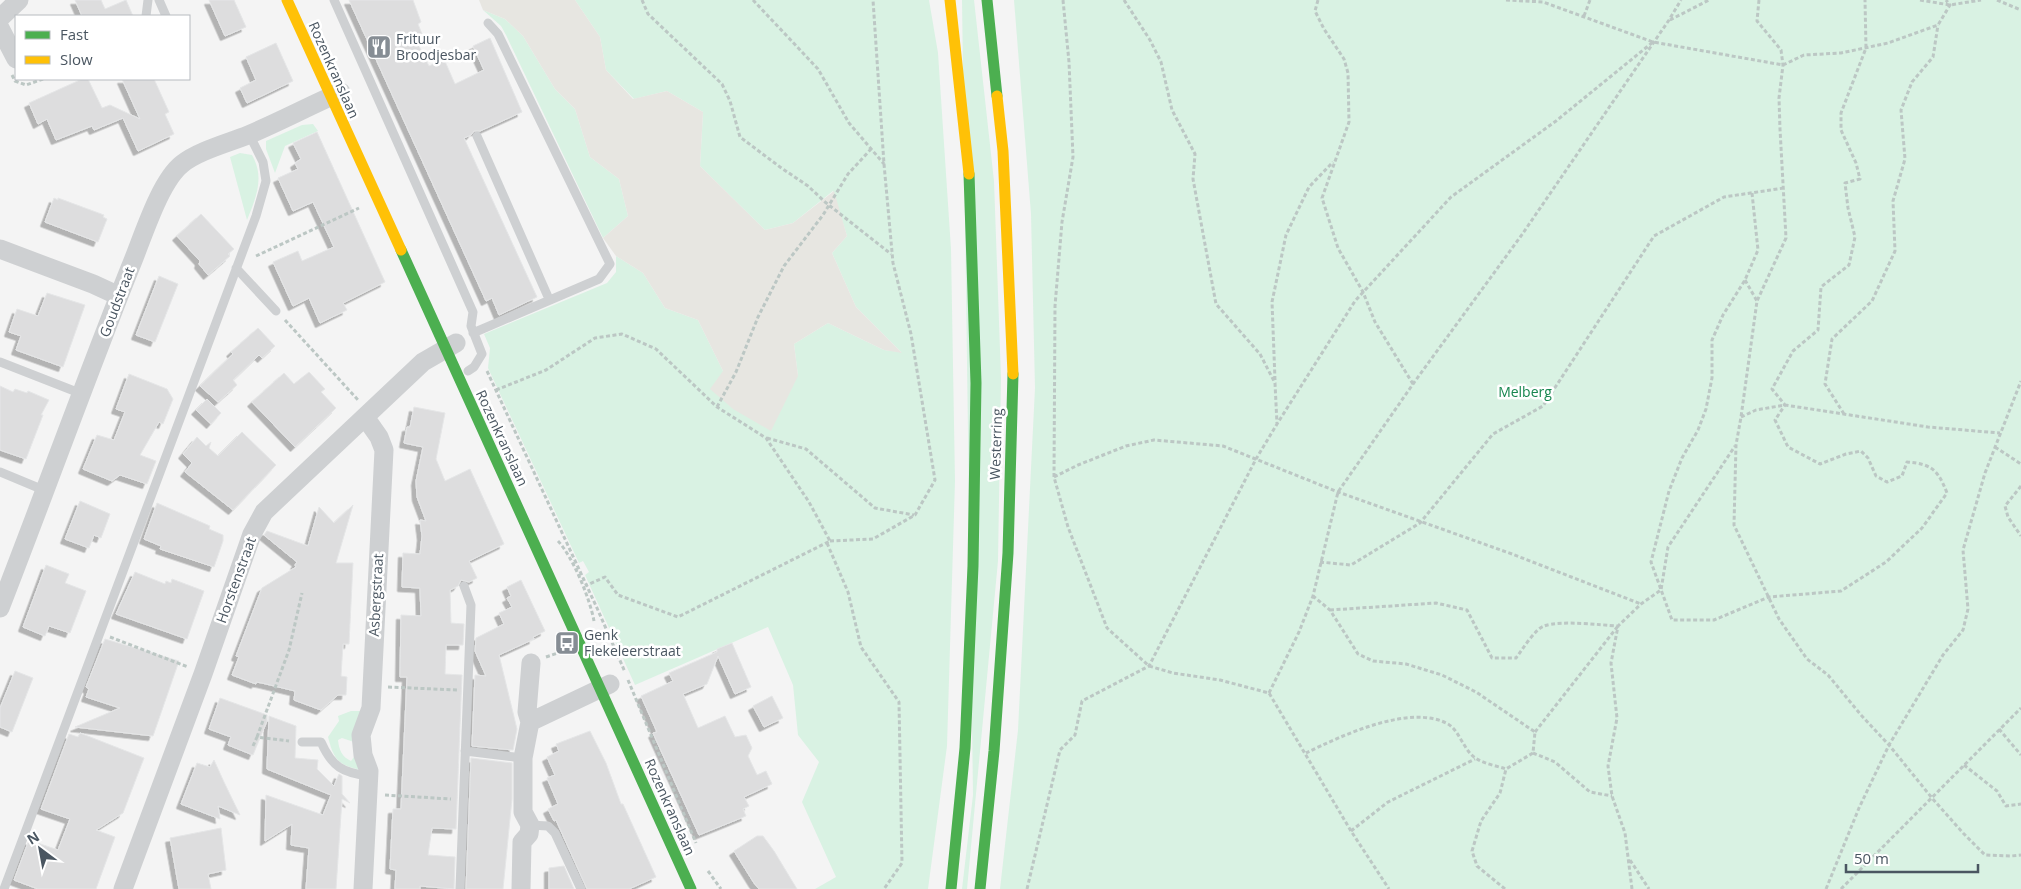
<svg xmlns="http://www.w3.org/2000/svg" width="2021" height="889" viewBox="0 0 2021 889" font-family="'Open Sans',sans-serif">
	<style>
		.green { fill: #d9f2e3 }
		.sand { fill: #e7e6e1 }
		.building { fill: #ddddde; stroke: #e5e6e7; filter: url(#shadow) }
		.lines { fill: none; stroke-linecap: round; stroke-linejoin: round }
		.path { stroke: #bcc7c4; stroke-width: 3; stroke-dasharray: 4 2.5; stroke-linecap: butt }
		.lane { stroke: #ced0d2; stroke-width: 9 }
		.street { stroke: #ced0d2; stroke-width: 19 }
		.fast { stroke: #4caf50; stroke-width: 11 }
		.slow { stroke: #ffc107; stroke-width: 11 }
		.labels { text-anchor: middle; stroke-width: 5; stroke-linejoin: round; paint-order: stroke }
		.poi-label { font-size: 14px; fill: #4a5661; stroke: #fff; text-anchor: start }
		.street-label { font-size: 14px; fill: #4a5661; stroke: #fff }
		.park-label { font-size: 14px; fill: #17864f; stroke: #fff }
	</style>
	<defs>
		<filter id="shadow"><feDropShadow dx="-4.5" dy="4.5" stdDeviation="0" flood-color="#0004"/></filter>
	</defs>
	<rect width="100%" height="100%" fill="#f4f4f4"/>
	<path class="green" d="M575,0H929L938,53L951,249L955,481L947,746L928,889H815L836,877L802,802L819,762L798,735L793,685L768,627L635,685L585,575L589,572L583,561L579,563L488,368L490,348L484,334L607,283L616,272V256L643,273L665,308L698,320L723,371L798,376L794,344L828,323L884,350L901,352L856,307L832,253L847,236L833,191L793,223L765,230L700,166L703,112L667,91L634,99L606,70L600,37Z
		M962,0H974L994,181L1001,378L998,561L967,889H962L973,795Z
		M1014,0H2021V889H1000L1018,730L1035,388L1031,214Z
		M483,10L505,19L523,36L555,89L575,109L590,157L619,179L628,216L603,238L506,35L501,26Z
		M313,124L318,131L285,146L275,173L266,149V141L302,125Z
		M240,153L252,155C265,177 256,198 247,220L230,157Z
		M351,711H363L360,723L352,738L354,742L342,738L338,740C339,750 342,757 351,761L357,753L361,770C338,765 334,760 328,737L339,721L338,716Z"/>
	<path class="sand" d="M479,0H575L600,37L606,70L633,99L667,91L703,112L700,166L765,230L793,223L834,191L847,236L832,253L856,307L902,353L884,350L828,323L794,344L798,376L771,431L733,409L710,389L723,371L698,320L665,308L643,273L616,256L603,238L628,216L619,179L590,157L575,109L555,89L523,36L505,19L483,10Z"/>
	<path class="building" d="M75,0H101L105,9L126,0L133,16H82Z
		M209,0H234L246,27L225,36Z
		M349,0H413L421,22L418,24L424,39L417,42L429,66L444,59L455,84L484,70L473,46L490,38L522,112L480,131H474L471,135L464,138L537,297L499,315L492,298L486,301Z
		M276,43L293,81L247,103L240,88L256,80L246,57Z
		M82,79H88L102,108L110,105L140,119L122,79H154L169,112L165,114L174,134L138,151L123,118L94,130L92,126L56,140L47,119L38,124L29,103Z
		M317,132L385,282L343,303L347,310L320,323L309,298L293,306L273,262L298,251L302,261L334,247L313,202L293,211L278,178L298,169L295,163L301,159L293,143Z
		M54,198L58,200V198L104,215L103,217L107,219L98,242L45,222Z
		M201,214L234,249L228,254L230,256L208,275L199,264L200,261L177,236Z
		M159,276L178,284L155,342L136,335Z
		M47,293L85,305L63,367L16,350L21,336L9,332L17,309L38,316Z
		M258,328L275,346L262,358L259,355L233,380L237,385L218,402L200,386L233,354L231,352Z
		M309,372L325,389L321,392L336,408L295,447L252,402L284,373L294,384Z
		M129,374L167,389L173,399L163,424L159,422L140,455L156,461L147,484L120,475L112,481L83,469L97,435L114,440L125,412L116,409Z
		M0,386L13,392L15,389L27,393L28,391L49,400L41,415H43L26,459L0,450Z
		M207,399L221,413L211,424L196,410Z
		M414,407L445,413L436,459L445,481L470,469L504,544L469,561L477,578L469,582L461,580L458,586L450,590L451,623L464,624L463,645H446L445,674L462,675L456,829L432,828L428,855L455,857L454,889L420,886V889H395L396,870L390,869L393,809H401L407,677H400L401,615L421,616L420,588L402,587L403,553L420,554L422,536L420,520L426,521L417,497L416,481L423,447L404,443L407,427H410Z
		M242,432L276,465L233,510L185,472L192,463L183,454L197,437L206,446L211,442L209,448L218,456Z
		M80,501L110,514L101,538L94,535L89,548L65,539Z
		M157,503L210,526L209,529L223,535V541L214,567L160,549L161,546L144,539Z
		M353,505L336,563H353L349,644H343L341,676L347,677L346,695H338L321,710L294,700L295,691L262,683L256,682V684L232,675L239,657L236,656L262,588L296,567L295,565L297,562L264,535L267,531L308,546L319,507L334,523Z
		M46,565L69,574L65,583L86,591L70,633L49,626L45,636L23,627Z
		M135,572L165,584L166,581L171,583L172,579L204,591L187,639L116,614Z
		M521,580L545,631L533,637L534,639L499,655L517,729L513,750L472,746L475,675L486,676L475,651L476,638L504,624L499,613L512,607L507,598L511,596L507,587Z
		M105,639L179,661L153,736L75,727L120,708L86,697L89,689L86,687Z
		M732,643L751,687L735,694L718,656L707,684L683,694L698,728L725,716L735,737L746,735L752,748L748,756L757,775L766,771L772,784L744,797L749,806L743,809L746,816L699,835L653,733L657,732L641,696L673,681L669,673L717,652V649Z
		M15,671L33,678L12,732L0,727V708Z
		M772,696L783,718L764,727L753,706Z
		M220,698L267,715V721L253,755L228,745L231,737L209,729Z
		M269,716L296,726L295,758L318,760L317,769L334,786L339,774L342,776V794L350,803L342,799L336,889H306L309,848L291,845L292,824L265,841L266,795L323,815L331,795L267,769Z
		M590,731L606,763L621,804H623L656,877L629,889H587L556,820L554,821L548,809L558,804L547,778L555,775L547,757L559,751L556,744Z
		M80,733L144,758L123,813L96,830L115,837L96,889H38L14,880L29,840L58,850L70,819L41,809L69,734L78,737Z
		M471,758L512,763V799L503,889H466Z
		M214,760L224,782L240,815L218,806L220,819L181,804L197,763L210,767Z
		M221,828L226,870L208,874L211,889H179L170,838Z
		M757,836H763L774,851L797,889H759L754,883L734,851Z
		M564,866L574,889H549V868Z"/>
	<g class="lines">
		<path class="path" d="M642,0L648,14L722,84L730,101L740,137L780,167L808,186L825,202L891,254
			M753,0L818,69L849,123L884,164
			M1063,0L1069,62L1073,157L1062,222L1055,306L1054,477L1068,527L1107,628L1149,666L1173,673L1220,680L1269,693L1351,831L1389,889
			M1124,0L1150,40L1161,62L1172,110L1195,154L1193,179L1216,304L1260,354L1275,383L1277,424
			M1318,0L1315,11L1324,29L1344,59L1348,73L1349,122L1322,198L1338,248L1363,292L1375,322L1413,384
			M1506,0L1543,2L1653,42L1783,65L1804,55L1841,53L1888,43L1938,25L1950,5L1946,0
			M1759,0L1757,21L1781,50L1783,65L1779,98L1780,129L1786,238L1757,301L1741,417L1736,445L1734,525L1779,619L1807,659L1828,675L1861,715L1889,745L1932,798L1963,833L1985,855L2011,856L2021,855
			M1920,0L1950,5L1981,0
			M1997,0L2021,10
			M1584,16L1590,0
			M1670,20L1709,0
			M12,75L15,81L26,85L43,79
			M1752,193L1758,250L1745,280L1723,315L1712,340V378L1706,409L1698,430L1682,458L1669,491L1651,562L1672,620H1714L1769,597L1841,591L1886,562L1922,528L1947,493C1938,470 1932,464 1907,462L1902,476L1887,482L1876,476L1868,458L1861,451L1846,454L1820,464L1788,447L1775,420L1785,405L1772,389L1793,351L1818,330L1821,287L1849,265L1855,237L1848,208L1845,183L1860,179L1856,163L1841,130V113L1866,48L1865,0
			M256,256L359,208
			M1745,280L1757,301
			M285,320L358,400
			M487,371L597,608L625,672
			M1275,380L1272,302L1286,235L1309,187L1333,162
			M496,390L546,370L595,338L622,334L656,349L717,407L766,438L809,502L830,541L678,617L618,595L605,577L587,585
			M717,407L736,372L758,317L784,266L823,215L848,174L871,149
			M1844,414L1825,384L1832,339L1872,301L1895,251L1893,201L1905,159L1901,110L1912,82L1933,57L1938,25
			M1741,417L1756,410L1785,405L1928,427L2000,433
			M767,438L806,449L875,508L914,515
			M1995,447L2021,464
			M1054,477L1078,465L1126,446L1154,440L1223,446L1338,492L1512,554L1641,604
			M2021,486L2005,506L2008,517L2021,536
			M558,541C573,557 590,599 594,621
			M830,541L873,539L915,515L935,480L911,334L893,263L884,164L873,0
			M827,543L848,592L861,647L899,702L902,863L884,889
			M1320,562L1351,565L1420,523L1493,434L1543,406L1654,236L1724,197L1784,188
			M1330,610L1436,603L1467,610L1492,658H1516C1522,650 1535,629 1544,626C1560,620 1601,625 1618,626
			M110,637L188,667
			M546,657L561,652
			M628,680L696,843
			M388,687L457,690
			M1269,693L1299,632L1313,596L1338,492L1413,384L1521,236L1669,20L1681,0
			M1999,729L2021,755
			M1535,732L1618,626
			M257,737L289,650L302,593
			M253,746L257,737L289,741
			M1306,753C1341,736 1410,703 1448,724C1460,731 1464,752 1477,759C1485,764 1497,766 1506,769L1533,753L1535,732L1476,692L1442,675L1406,664L1373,661L1358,654L1330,610L1313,596
			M1533,753L1555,762L1590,792L1612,796
			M1964,765L1997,791L2006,806L2021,804
			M385,795L451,799
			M1351,831L1388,802L1475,759
			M1630,860L1649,889
			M708,871L721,889
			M1027,889L1060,750L1075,735L1082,701L1149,666L1256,459L1277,424L1355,301L1451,197L1556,121L1653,42
			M1505,889L1477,866L1472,851L1481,821L1500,793L1506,769
			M1632,889L1625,833L1612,796L1608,766L1617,718L1611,663L1618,626L1641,604L1661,590L1668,547L1735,446
			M1826,889L1859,808L1889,745L1943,655L1963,630L1968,609L1963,550L1985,473L2021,381
			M1841,889L2021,708"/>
		<path class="lane" d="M159,0L166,16
			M334,0L473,312L471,326L482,354L474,367L468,371
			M146,16L148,0
			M477,136L549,299
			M236,268L276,311
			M473,333L599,279L610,264L498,34L488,23
			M0,362L82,394
			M0,472L46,491
			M302,742H321C332,767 343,773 369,776
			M465,751L523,758
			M530,825L548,826L555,833L581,889
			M4,889L256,216L266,181L263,162L249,134
			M460,889L471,605L464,586"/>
		<path class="street" d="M0,18L19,0
			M0,28L16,59
			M0,249L93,284L119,296
			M0,608C44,495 85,381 130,268C142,240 159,182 182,164C198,151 228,143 248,135C279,122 309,106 341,92
			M530,722L527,712L531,663
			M123,889L203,674L252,534L264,512L423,362L456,343
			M363,889L369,771L363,755L361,735L371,708L384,450L379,437L365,417
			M521,889L522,842L529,834L530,825L523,812V758L530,722L610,684"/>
		<path class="fast" d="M987,0L997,96
			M401,250L691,889
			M951,889L965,748L973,566L976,383L969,174
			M980,889L994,751L1008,553L1013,374"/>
		<path class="slow" d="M287,0L401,250
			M950,0L969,174
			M997,96L1003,151L1013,374"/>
	</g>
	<defs>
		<symbol id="restaurant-square" viewBox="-11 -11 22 22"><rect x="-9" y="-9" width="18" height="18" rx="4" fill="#868d94" stroke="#fff"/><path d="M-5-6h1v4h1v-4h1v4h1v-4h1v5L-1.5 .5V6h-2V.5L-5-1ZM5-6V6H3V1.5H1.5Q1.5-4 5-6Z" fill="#fff"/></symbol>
		<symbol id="bus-square" viewBox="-11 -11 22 22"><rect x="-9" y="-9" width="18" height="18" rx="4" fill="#868d94" stroke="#fff"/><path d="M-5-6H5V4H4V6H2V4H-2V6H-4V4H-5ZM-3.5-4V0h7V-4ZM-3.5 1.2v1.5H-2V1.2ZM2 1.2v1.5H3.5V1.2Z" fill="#fff"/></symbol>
	</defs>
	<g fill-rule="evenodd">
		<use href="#restaurant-square" x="365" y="33" width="28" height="28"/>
		<use href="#bus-square" x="553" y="629" width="28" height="28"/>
	</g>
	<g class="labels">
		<g class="poi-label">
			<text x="396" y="44">Frituur<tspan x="396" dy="16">Broodjesbar</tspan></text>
			<text x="584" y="640">Genk<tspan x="584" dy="16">Flekeleerstraat</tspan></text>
		</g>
		<g class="street-label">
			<text transform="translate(334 70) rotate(66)" y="5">Rozenkranslaan</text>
			<text transform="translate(117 302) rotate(-69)" y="5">Goudstraat</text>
			<text transform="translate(502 438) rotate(65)" y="5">Rozenkranslaan</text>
			<text transform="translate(996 444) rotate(-88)" y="5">Westerring</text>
			<text transform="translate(236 580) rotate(-70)" y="5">Horstenstraat</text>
			<text transform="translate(376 595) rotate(-87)" y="5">Asbergstraat</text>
			<text transform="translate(670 807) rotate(66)" y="5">Rozenkranslaan</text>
		</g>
		<g class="park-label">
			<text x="1525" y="397">Melberg</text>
		</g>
	</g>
	<rect x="15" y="15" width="175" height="65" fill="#ffffff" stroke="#b7bbc0"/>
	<rect x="25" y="31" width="25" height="8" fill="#4caf50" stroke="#b7bbc0"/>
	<text x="60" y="40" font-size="15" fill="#4a5661">Fast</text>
	<rect x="25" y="56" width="25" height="8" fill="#ffc107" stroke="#b7bbc0"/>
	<text x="60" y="65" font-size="15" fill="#4a5661">Slow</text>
	<g transform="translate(40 849) rotate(328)" stroke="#ffffff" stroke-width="4" paint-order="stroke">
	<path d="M0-4L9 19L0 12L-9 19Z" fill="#4a5661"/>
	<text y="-8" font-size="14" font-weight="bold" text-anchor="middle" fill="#4a5661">N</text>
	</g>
	<path d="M1846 864v8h132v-8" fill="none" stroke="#4a5661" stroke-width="2.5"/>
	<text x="1854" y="864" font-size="15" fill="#4a5661" stroke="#ffffff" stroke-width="4" paint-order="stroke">50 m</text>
</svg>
